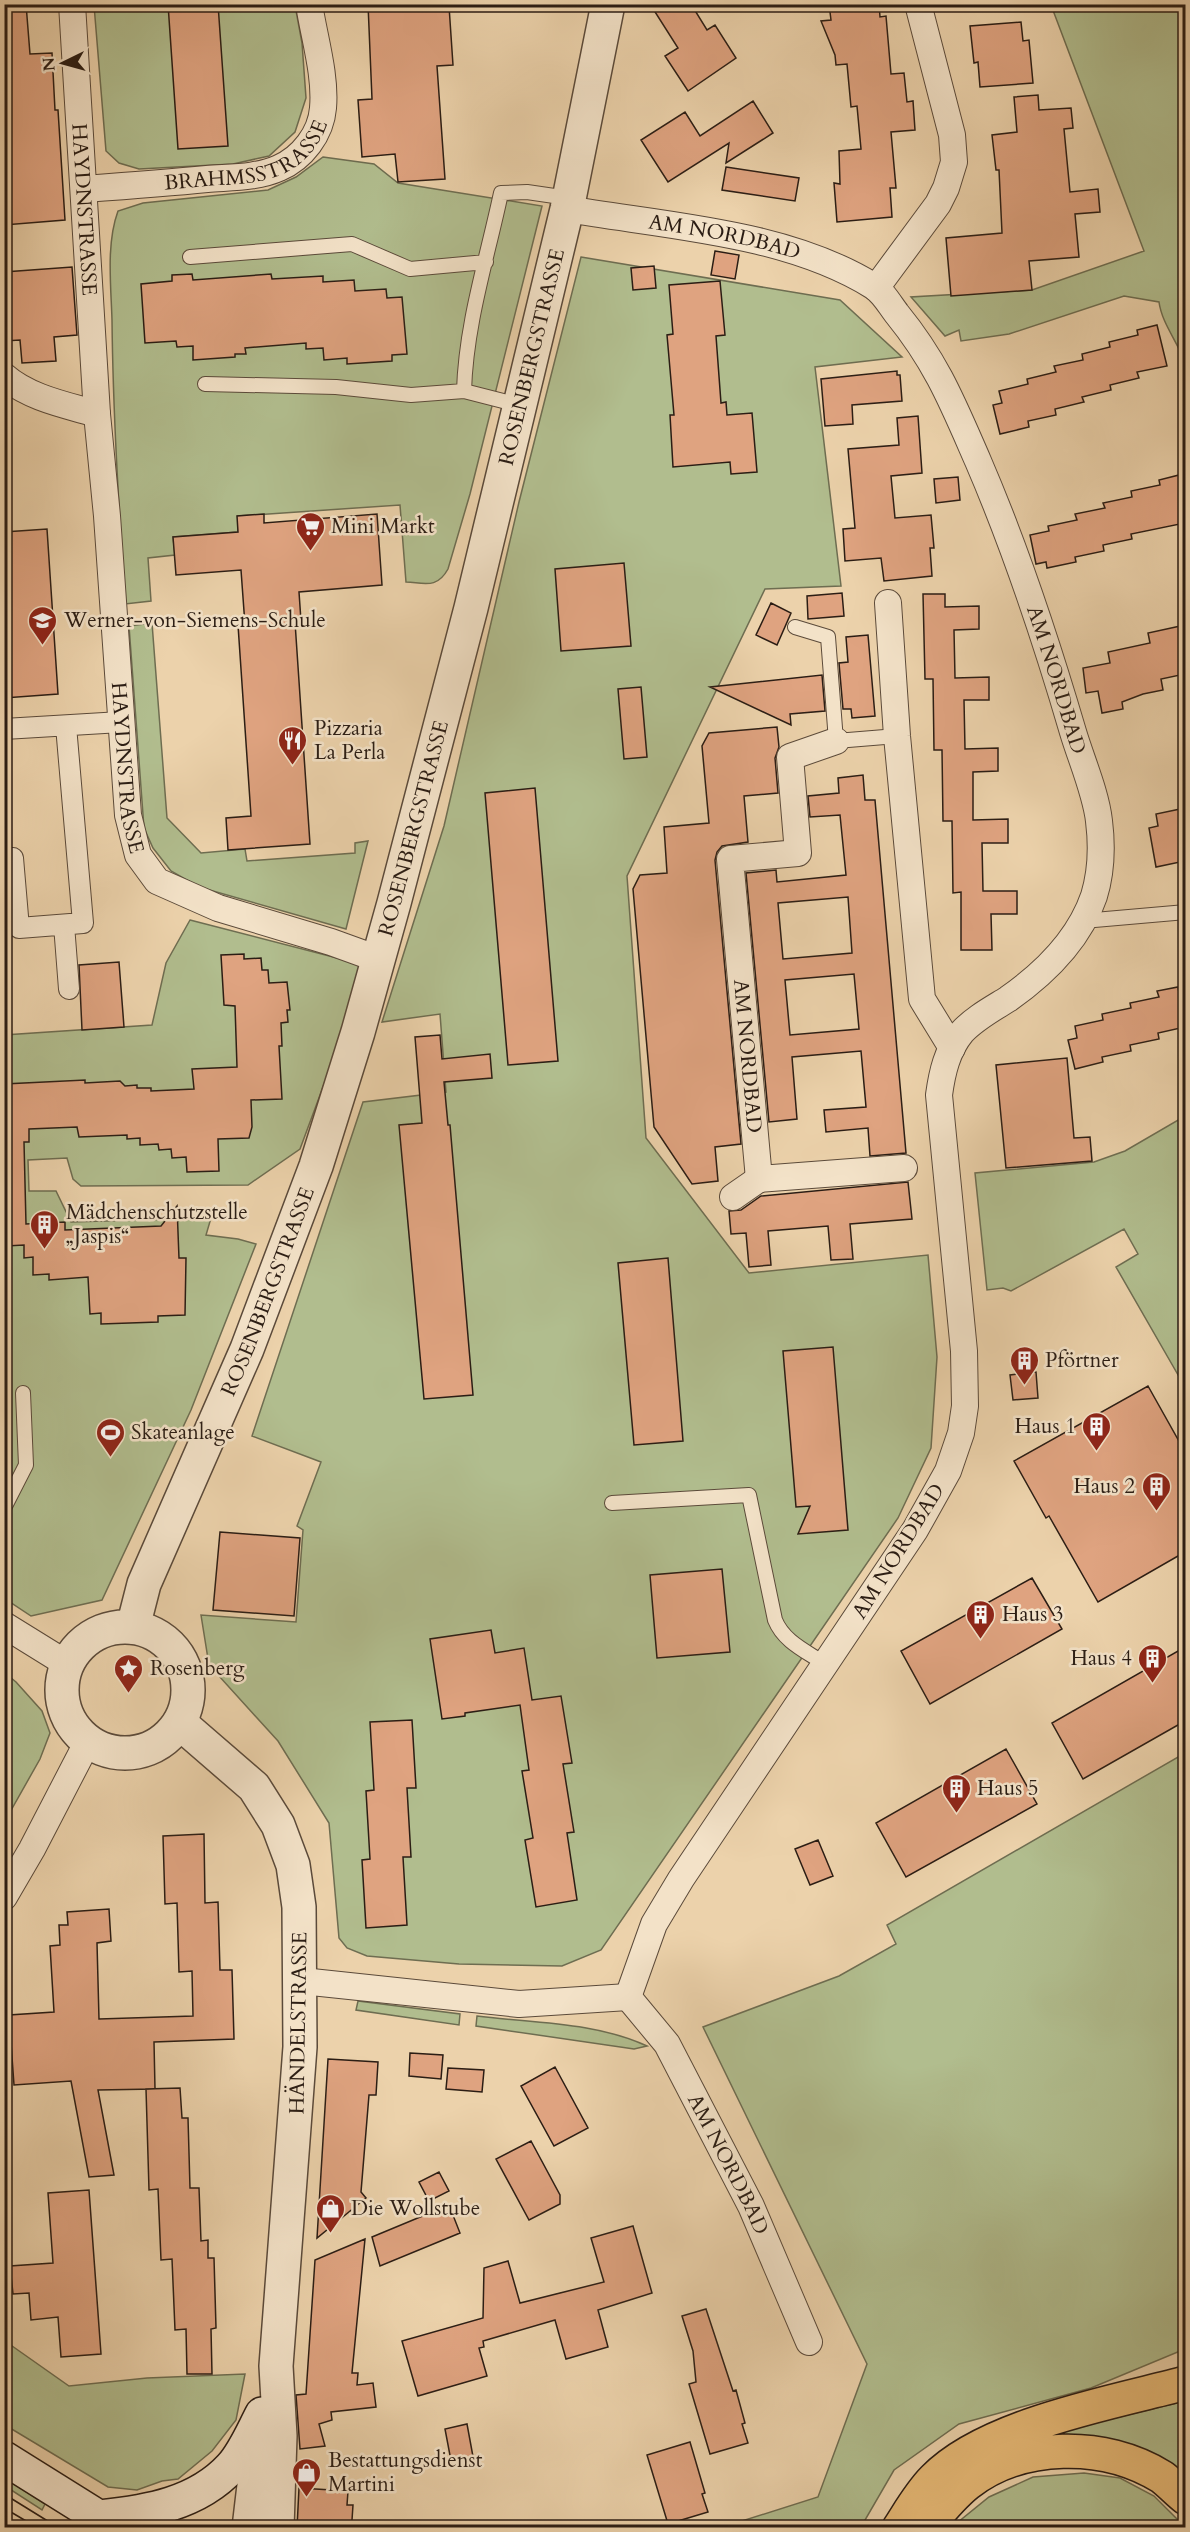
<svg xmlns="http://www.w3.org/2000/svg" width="1190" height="2532" viewBox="0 0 1190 2532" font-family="Cardo,serif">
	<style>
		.green { fill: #b1bd8e; stroke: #6e6d51; stroke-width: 1.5 }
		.building { fill: #dfa380; stroke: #2b1d14; stroke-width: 1.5; fill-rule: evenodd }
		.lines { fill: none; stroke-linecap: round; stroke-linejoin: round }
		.service-casing { stroke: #5b4a3a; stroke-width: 16 }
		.pedestrian-casing { stroke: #5b4a3a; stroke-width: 22 }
		.minor-casing { stroke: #5b4a3a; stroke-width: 28 }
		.tertiary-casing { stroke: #5b4a3a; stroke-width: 36 }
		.secondary-casing { stroke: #2b1d14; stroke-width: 36 }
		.motorway-casing { stroke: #2b1d14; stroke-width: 36 }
		.service { stroke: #f3e2c8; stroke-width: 14 }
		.pedestrian { stroke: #f3e2c8; stroke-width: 20 }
		.minor { stroke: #f3e2c8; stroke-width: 26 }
		.tertiary { stroke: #f3e2c8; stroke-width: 33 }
		.secondary { stroke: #f3e2c8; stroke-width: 33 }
		.motorway { stroke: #e6b976; stroke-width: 33 }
		.tram { stroke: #2b1d14; stroke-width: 1.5 }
		.labels { text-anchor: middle; stroke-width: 5; stroke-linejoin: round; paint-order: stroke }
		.street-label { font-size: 21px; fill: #2b1d14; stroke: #f3e2c8 }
		.poi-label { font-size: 21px; fill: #2b1d14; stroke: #f3e2c8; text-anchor: start }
	</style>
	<rect width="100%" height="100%" fill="#ecd2ab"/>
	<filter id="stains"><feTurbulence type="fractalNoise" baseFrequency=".00333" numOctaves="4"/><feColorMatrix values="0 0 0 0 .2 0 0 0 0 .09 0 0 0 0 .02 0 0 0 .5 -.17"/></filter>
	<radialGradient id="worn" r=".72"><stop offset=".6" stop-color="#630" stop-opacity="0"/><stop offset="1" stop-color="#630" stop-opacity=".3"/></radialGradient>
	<path class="green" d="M94,5H295L302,43L306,98L295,132L269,156L233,164L139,169L119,163L106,151Z
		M1051,5H1185V363C1178,342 1162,324 1159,302L1124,296L1009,334L961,341L959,330L945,336L911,297L1032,290L1144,251Z
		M323,157L374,164L398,183L542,206L470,494L448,569C437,589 425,583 406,582L400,505L238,516V532L173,537L175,555L148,558L151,601L125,604C119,509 113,415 112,320C111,285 106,244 118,211L143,203L268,190L296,177Z
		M581,257L840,300L902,357L815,367L841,586L765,589L627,876L646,1138L749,1273L928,1255L937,1357L931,1448L898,1518L601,1950L562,1966L459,1964L367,1956L347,1948L339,1938L329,1823L278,1741L209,1665L201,1615L296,1622L303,1530L297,1526L321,1462L252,1436L363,1102L446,1092L440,1014L382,1022L444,826L519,502Z
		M152,623L167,818L201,853L245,849L247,861L355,853V843L368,841L346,929L199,887L171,871L153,848L144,828L129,626Z
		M190,920L368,966L300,1149L248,1185L81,1186L73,1179L67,1158L28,1160L29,1191H56L71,1222L211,1218L206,1235L238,1239L256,1244L191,1410L102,1600L31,1616L4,1598V1035L152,1025L166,963Z
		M1185,1116V1387L1116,1267L1138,1254L1124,1229L1011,1291L1003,1288L987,1290L975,1173L1094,1162L1125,1151Z
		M5,1673L16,1682L42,1711L50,1733L40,1759L5,1821Z
		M1185,1753V2349L1091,2388L959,2424L894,2470L861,2527H723L818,2497L867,2364L703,2027L839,1976L896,1944L887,1925Z
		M358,2001L460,2014L459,2025L356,2010Z
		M477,2016C533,2023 595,2022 647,2046L634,2049L476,2026Z
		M5,2341L69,2386L147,2378L245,2374L236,2420L212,2451L178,2479L162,2481L137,2490L108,2487L5,2425Z
		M1185,2401V2477L1045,2441L1049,2434Z
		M1084,2473L1120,2478L1154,2496L1185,2527H952L989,2497L1033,2477Z
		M4,2477L45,2504L42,2510L5,2486Z"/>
	<path class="building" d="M4,4H26L30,54L52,53L55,110H58L65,220L4,225Z
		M168,4H218L228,146L178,149Z
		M368,4H401L406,9L449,6L453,65L437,66L445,179L398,182L395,154L362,157L358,100L372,99Z
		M650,4H691L707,30L715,25L736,58L688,91L665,56L678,48Z
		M829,4H879L880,17L886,16L891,74L904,73L907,102L913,101L915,130L891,132L896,188H890L892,217L837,222L834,183L840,184L839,151L861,149L857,106L851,107L847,64L836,65L835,55L821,21L831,20Z
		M1021,22L1023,41L1029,40L1033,83L980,87L978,62L974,63L970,26Z
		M1038,95L1039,110L1071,108L1073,128L1064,129L1070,192L1098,189L1100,212L1075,214L1079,257L1029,261L1032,290L951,296L946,238L1002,233L999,170H996L992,135L1017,132L1014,97Z
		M753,101L773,133L726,163L729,143L668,182L641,140L685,112L700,136Z
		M726,167L799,178L795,201L722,190Z
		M715,251L739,255L735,279L711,275Z
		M654,266L656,288L633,290L631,268Z
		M72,267L77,335L54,337L56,361L22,363L20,340L4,341V272Z
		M192,274L193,280L271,274L272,279L323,276V282L354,280L355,291L386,289L387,298L402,297L407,354L392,355V361L347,364V358L324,360L323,348L306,349V343L245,348L246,354H235V357L193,360V346L177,347L176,341L145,343L141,284L172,281V275Z
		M720,281L725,335L716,336L721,403L726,402L727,415L752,413L757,472L731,474L730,462L673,467L670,415H674L667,335L673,334L669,285Z
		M1157,325L1167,366L1137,372L1139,378L1110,385L1111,390L1082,397L1084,402L1055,409L1056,415L1028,421L1029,427L1000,434L993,405L1002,403L999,391L1028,384L1027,379L1056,372L1054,366L1083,360L1082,354L1110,347L1109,342L1138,335L1137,330Z
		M897,371V375H900L902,401L852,405L853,424L825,426L821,379Z
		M918,416L922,473L891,476L895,518L931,515L934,548H930L932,576L884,581L881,558L845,561L843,529L855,528L848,449L899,445L897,418Z
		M1179,475L1181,482L1185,481V523L1131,534L1132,539L1103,545L1104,551L1075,557L1076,562L1047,568L1046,562L1036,564L1030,535L1049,531L1048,526L1077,520L1075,514L1105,508L1103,503L1132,497L1131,491L1160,485L1159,480Z
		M958,477L960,500L936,503L934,479Z
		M264,514V523L377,514L382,585L299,592L301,621L295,622L310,844L228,850L226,818L251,816L238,625H245L241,570L176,575L173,537L238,532L237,516Z
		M47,529L58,694L4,698V532Z
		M624,563L631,646L561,651L555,569Z
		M842,593L844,616L808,619L807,596Z
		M923,594H945V607L979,606V629L954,630L955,678L989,677V700H964L965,749L998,748V771L973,772V820L1008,819V843H982L983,891H1017V914H991L992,950H961V892L953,893L952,821H943L942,750H934L933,679H925Z
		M771,603L791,613L777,645L756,635Z
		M1185,625V674L1161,679L1163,690L1143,694L1122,702L1123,709L1102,713L1098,691L1086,693L1083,668L1110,663L1108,652L1150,643L1148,633Z
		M868,635L875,716L852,718L851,709H843L839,663L848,662L846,637Z
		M822,675L825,711L790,714L791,725L710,687Z
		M641,687L647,757L624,759L618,689Z
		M777,727L779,747L775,758L778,793L744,796L748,842L722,846L717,852L715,860L741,1144L715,1147L718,1181L692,1184L654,1127L633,889L640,875L667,873L664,827L709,823L702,746L709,733Z
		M863,775L865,800H875L906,1153L870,1156L868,1128L826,1132L824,1110L866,1107L861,1051L792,1057L797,1119L769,1122L746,873L776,870L777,882L846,875L840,815L810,817L808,796L839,793L838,778ZM848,897L852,953L783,959L778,903ZM854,974L859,1029L790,1035L785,980Z
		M535,788L558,1061L508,1065L485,793Z
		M1185,808V861L1156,867L1149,828L1158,826L1156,814Z
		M244,954V959L261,958L262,970H268L269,983L287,982L290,1010H287L288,1022L281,1023L282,1046H279L282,1099L251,1100L252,1127L249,1138L218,1139L219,1171L187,1172L186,1157L172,1158L171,1149L159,1150L158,1144L140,1145V1138L127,1139V1135L79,1137L77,1127L29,1129V1142H24L26,1224L65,1222V1230L161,1226L177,1206L179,1258H186L185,1315L158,1316V1322L101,1324V1313L90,1314L88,1277L49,1280V1274L33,1275V1257L24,1258V1245L6,1246L4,1240V1084L85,1080V1083L120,1081L125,1086L137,1085V1088H151V1091L194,1089L192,1069L237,1067L235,1006L224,1005L221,955Z
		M119,962L124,1027L82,1030L79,965Z
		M1178,987L1185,1027L1158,1033L1159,1039L1130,1045L1131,1051L1102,1057L1103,1062L1075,1069L1068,1040L1077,1038L1075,1026L1103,1020L1102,1014L1131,1008L1130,1003L1159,997L1157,991Z
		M440,1035L442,1059L490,1054L492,1078L444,1082L448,1125H450L473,1395L424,1399L399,1125L422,1123L415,1037Z
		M1067,1058L1074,1138L1090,1137L1092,1161L1006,1168L996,1065Z
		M908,1182L912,1219L850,1224L853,1259L831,1260L828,1226L768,1231L771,1265L749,1267L746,1233L731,1234L729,1211L741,1210L761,1196Z
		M668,1258L683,1441L634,1445L618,1263Z
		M833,1347L848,1530L798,1534L810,1506L796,1507L783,1351Z
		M1036,1372L1038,1398L1013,1400L1010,1375Z
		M1148,1386L1185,1452V1552L1098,1602L1049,1516L1046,1518L1014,1461Z
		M220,1532L300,1538L294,1616L213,1610Z
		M722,1569L730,1652L657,1658L650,1575Z
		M1032,1578L1062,1629L930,1704L901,1651Z
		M491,1630L495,1653L524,1648L532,1700L561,1696L572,1763L563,1764L574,1832L567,1833L577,1900L536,1907L525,1840L533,1838L522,1771L529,1770L520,1705L465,1713V1716L442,1719L430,1639Z
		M1185,1647V1721L1083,1779L1052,1723Z
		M412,1720L416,1788H407L411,1857H403L407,1925L366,1928L362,1860L370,1859L366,1791L374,1790L370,1722Z
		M1006,1749L1037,1804L906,1877L876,1823Z
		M204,1834L205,1903L218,1902L220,1970H232L234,2039L154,2042L155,2089L98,2090L114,2175L89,2177L71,2081L14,2085L9,2015L54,2012L50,1946L60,1945L59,1925H68L67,1912L109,1909L111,1941L97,1943L99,2019L193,2016L192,1971L179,1972L177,1903L165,1904L163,1836Z
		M818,1840L833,1876L810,1885L795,1849Z
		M410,2053L443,2055L441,2079L409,2076Z
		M328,2059L378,2062L376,2095H369L361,2192L366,2198L317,2238Z
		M555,2067L588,2128L554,2146L521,2086Z
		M448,2068L484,2070L482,2092L446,2089Z
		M180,2088L182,2118H188L190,2188H199L201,2241L208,2240V2258H214L216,2328L211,2329L212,2374H187L186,2329L175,2330L172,2259L161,2260L158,2189L149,2190L146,2089Z
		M531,2141L560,2195V2204L529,2220L496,2159Z
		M439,2172L449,2191L429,2201L419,2182Z
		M89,2190L101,2354L61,2357L58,2317L31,2320L29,2293L13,2294L10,2266L53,2263L48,2193Z
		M449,2205L460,2233L380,2266L372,2237Z
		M633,2226L652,2293L598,2310L608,2347L566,2359L555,2320L483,2341L484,2347L479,2348L487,2376L418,2396L402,2341L483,2318L484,2268L508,2261L520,2303L604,2282L591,2238Z
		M365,2239L352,2373H358L357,2385L373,2383L376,2407L331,2412L332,2420L319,2424L325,2446L300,2449L296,2395L306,2394L315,2260Z
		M706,2309L733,2391L736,2390L745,2423L742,2424L748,2443L710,2454L689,2384L696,2382L693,2351L682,2316Z
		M467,2424L474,2462L452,2466L445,2429Z
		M690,2442L705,2493L702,2494L708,2512L668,2524L647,2455Z
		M299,2488L348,2491L347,2505H353L352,2520L345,2528H297Z"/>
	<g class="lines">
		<defs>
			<path id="service" d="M190,257L352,244L410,269L486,262
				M205,384L336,387L411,395L464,391L519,405
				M464,391C466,323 487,259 501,193L527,192L568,198
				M795,627L828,637L836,741L897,736
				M1083,921L1186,912
				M612,1503L749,1495L775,1620C784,1642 806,1651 825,1664
				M4,1508L26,1465L23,1393"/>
			<path id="pedestrian" d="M4,729L121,722
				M4,859L13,858L19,928L83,923L66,726
				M64,925L69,989"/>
			<g id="minor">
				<path id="s1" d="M72,4L97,414L107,516L128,815L138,855L157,881L218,908L331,942L378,959"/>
				<path id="s2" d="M84,189C125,186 166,183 207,179C230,177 257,178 279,168C302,158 321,134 323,108C326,75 314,37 309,4"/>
				<path id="s3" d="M567,209C666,226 786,232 873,286C883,292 890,305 897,314C937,363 953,404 978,461C1016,549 1046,640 1073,732C1081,759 1096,793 1099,821C1102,845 1101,873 1094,896C1079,940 1045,973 1008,999C992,1009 975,1018 962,1032C947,1050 942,1073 939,1095L964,1351L965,1406L961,1433L948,1471L915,1530L681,1879L654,1924L628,1997"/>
				<path d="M876,288L938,204L946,188L954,162L952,135L918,4"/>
				<path d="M4,376C29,398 66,405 97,414"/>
				<path d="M888,603L897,736L922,999L952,1048"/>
				<path id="s4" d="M836,741L790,757L798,853L730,859L759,1179L904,1168"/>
				<path d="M733,1197L759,1179"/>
				<path d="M4,1625L67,1664"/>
				<path d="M4,1897L32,1849L88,1741"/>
				<path d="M302,1981L519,2004L628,1997"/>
				<path id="s5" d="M628,1997L667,2044L751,2206L809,2342"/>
			</g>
			<g id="tertiary">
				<path id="s6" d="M133,1627L144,1584L247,1349L316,1166L358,1032L394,903L471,608L567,209L608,4"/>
				<circle cx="125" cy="1690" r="63"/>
				<path d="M180,1723L254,1787L278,1825L293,1865L299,1907L300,2047L276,2366L280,2436L277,2528"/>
				<path d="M249,2528L261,2426"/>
			</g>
			<path id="secondary" d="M4,2458L116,2528
				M100,2517C147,2512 197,2504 231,2467C244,2453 253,2431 262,2414"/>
			<path id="motorway" d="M899,2528C910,2511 920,2493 934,2479C986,2425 1114,2402 1186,2383
				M926,2528C939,2512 951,2497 967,2484C1021,2442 1104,2441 1162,2477C1170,2483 1178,2492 1186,2498"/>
		</defs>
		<use href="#service" class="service-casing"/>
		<use href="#pedestrian" class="pedestrian-casing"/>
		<use href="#minor" class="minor-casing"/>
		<use href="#tertiary" class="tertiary-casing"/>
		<use href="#secondary" class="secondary-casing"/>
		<use href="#motorway" class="motorway-casing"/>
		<use href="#service" class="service"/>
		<use href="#pedestrian" class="pedestrian"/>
		<use href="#minor" class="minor"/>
		<use href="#tertiary" class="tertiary"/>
		<use href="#secondary" class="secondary"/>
		<use href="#motorway" class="motorway"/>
		<path class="tram" d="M4,2494L59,2528
			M4,2508L38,2528"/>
	</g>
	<defs>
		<symbol id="supermarket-pin" viewBox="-11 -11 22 30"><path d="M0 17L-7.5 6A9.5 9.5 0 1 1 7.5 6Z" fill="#8f2418" stroke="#f3e2c8"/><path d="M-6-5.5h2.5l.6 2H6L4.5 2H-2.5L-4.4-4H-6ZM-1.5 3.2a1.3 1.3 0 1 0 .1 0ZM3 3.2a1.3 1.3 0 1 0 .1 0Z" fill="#fff"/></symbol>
		<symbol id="school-pin" viewBox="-11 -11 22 30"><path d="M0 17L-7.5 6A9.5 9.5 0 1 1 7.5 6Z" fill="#8f2418" stroke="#f3e2c8"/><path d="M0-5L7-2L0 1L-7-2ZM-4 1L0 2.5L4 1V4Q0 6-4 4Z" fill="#fff"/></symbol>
		<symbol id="restaurant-pin" viewBox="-11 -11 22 30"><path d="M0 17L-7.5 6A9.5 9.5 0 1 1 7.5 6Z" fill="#8f2418" stroke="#f3e2c8"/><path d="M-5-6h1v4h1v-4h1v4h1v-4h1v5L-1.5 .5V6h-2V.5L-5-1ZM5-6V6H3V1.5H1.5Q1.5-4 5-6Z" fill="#fff"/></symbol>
		<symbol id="building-pin" viewBox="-11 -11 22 30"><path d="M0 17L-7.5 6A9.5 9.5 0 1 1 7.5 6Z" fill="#8f2418" stroke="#f3e2c8"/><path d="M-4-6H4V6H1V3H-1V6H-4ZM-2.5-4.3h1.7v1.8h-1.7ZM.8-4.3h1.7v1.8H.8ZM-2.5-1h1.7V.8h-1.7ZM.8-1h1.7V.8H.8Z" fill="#fff"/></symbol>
		<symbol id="stadium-pin" viewBox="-11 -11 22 30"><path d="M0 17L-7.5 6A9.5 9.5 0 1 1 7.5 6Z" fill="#8f2418" stroke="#f3e2c8"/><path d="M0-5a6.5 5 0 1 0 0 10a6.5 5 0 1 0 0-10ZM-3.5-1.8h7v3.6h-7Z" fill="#fff"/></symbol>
		<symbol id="sight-pin" viewBox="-11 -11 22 30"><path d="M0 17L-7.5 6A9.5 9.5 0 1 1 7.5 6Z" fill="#8f2418" stroke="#f3e2c8"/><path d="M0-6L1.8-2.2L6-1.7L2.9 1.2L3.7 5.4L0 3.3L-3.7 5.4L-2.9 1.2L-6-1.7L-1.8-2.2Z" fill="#fff"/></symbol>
		<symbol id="shop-pin" viewBox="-11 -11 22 30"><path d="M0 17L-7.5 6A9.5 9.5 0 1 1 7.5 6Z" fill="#8f2418" stroke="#f3e2c8"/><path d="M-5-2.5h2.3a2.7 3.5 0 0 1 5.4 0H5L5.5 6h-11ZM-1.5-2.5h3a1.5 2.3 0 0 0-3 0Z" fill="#fff"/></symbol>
	</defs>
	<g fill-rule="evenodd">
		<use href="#supermarket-pin" x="294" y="510" width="33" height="45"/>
		<use href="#school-pin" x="26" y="604" width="33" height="45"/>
		<use href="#restaurant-pin" x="276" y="724" width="33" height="45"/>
		<use href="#building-pin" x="28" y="1208" width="33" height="45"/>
		<use href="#building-pin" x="1008" y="1344" width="33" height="45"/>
		<use href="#building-pin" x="1080" y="1410" width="33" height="45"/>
		<use href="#stadium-pin" x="94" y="1416" width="33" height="45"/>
		<use href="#building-pin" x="1140" y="1470" width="33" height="45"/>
		<use href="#building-pin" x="964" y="1598" width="33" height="45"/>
		<use href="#building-pin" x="1136" y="1642" width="33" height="45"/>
		<use href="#sight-pin" x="112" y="1652" width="33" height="45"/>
		<use href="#building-pin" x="940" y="1772" width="33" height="45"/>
		<use href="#shop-pin" x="314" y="2192" width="33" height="45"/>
		<use href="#shop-pin" x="290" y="2456" width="33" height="45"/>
	</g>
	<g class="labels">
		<g class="street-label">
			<text dy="7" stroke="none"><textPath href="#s2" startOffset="171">BRAHMSSTRASSE</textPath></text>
			<text dy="7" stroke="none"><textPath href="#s1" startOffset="206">HAYDNSTRASSE</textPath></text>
			<text dy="7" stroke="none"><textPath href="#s3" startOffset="160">AM NORDBAD</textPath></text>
			<text dy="7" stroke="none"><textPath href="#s6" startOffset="1334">ROSENBERGSTRASSE</textPath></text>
			<text dy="7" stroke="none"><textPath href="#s3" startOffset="756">AM NORDBAD</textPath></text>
			<text dy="7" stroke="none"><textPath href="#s1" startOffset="766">HAYDNSTRASSE</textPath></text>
			<text dy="7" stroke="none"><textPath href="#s6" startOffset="848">ROSENBERGSTRASSE</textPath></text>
			<text dy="7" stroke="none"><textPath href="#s4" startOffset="411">AM NORDBAD</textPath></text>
			<text dy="7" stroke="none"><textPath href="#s6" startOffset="362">ROSENBERGSTRASSE</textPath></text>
			<text transform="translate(898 1551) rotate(-58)" y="7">AM NORDBAD</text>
			<text transform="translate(298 2023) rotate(-89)" y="7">HÄNDELSTRASSE</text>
			<text dy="7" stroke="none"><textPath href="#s5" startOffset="196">AM NORDBAD</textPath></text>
		</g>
		<g class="poi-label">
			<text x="331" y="533">Mini Markt</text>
			<text x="64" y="627">Werner-von-Siemens-Schule</text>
			<text x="314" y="735">Pizzaria<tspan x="314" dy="24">La Perla</tspan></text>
			<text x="66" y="1219">Mädchenschutzstelle<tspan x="66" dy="24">„Jaspis“</tspan></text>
			<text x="1045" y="1367">Pförtner</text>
			<text x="1076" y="1433" text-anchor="end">Haus 1</text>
			<text x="131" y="1439">Skateanlage</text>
			<text x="1135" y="1493" text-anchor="end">Haus 2</text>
			<text x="1002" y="1621">Haus 3</text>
			<text x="1132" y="1665" text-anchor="end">Haus 4</text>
			<text x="150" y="1675">Rosenberg</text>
			<text x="977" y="1795">Haus 5</text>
			<text x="351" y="2215">Die Wollstube</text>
			<text x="328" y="2467">Bestattungsdienst<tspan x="328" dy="24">Martini</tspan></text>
		</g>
	</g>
	<rect width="1190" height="2532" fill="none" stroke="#ecd2ab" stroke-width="24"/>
	<rect x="6" y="6" width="1178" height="2520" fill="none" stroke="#2b1d14" stroke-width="3"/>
	<rect x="12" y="12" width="1166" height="2508" fill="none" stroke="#2b1d14" stroke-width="1.5"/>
	<g transform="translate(63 63) rotate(265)" stroke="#f3e2c8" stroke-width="4.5" paint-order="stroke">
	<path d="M0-4.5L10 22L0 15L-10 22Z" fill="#2b1d14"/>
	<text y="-9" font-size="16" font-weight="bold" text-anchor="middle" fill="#2b1d14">N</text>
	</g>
	<rect width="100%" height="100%" filter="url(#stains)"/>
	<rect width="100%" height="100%" fill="url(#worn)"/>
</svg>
